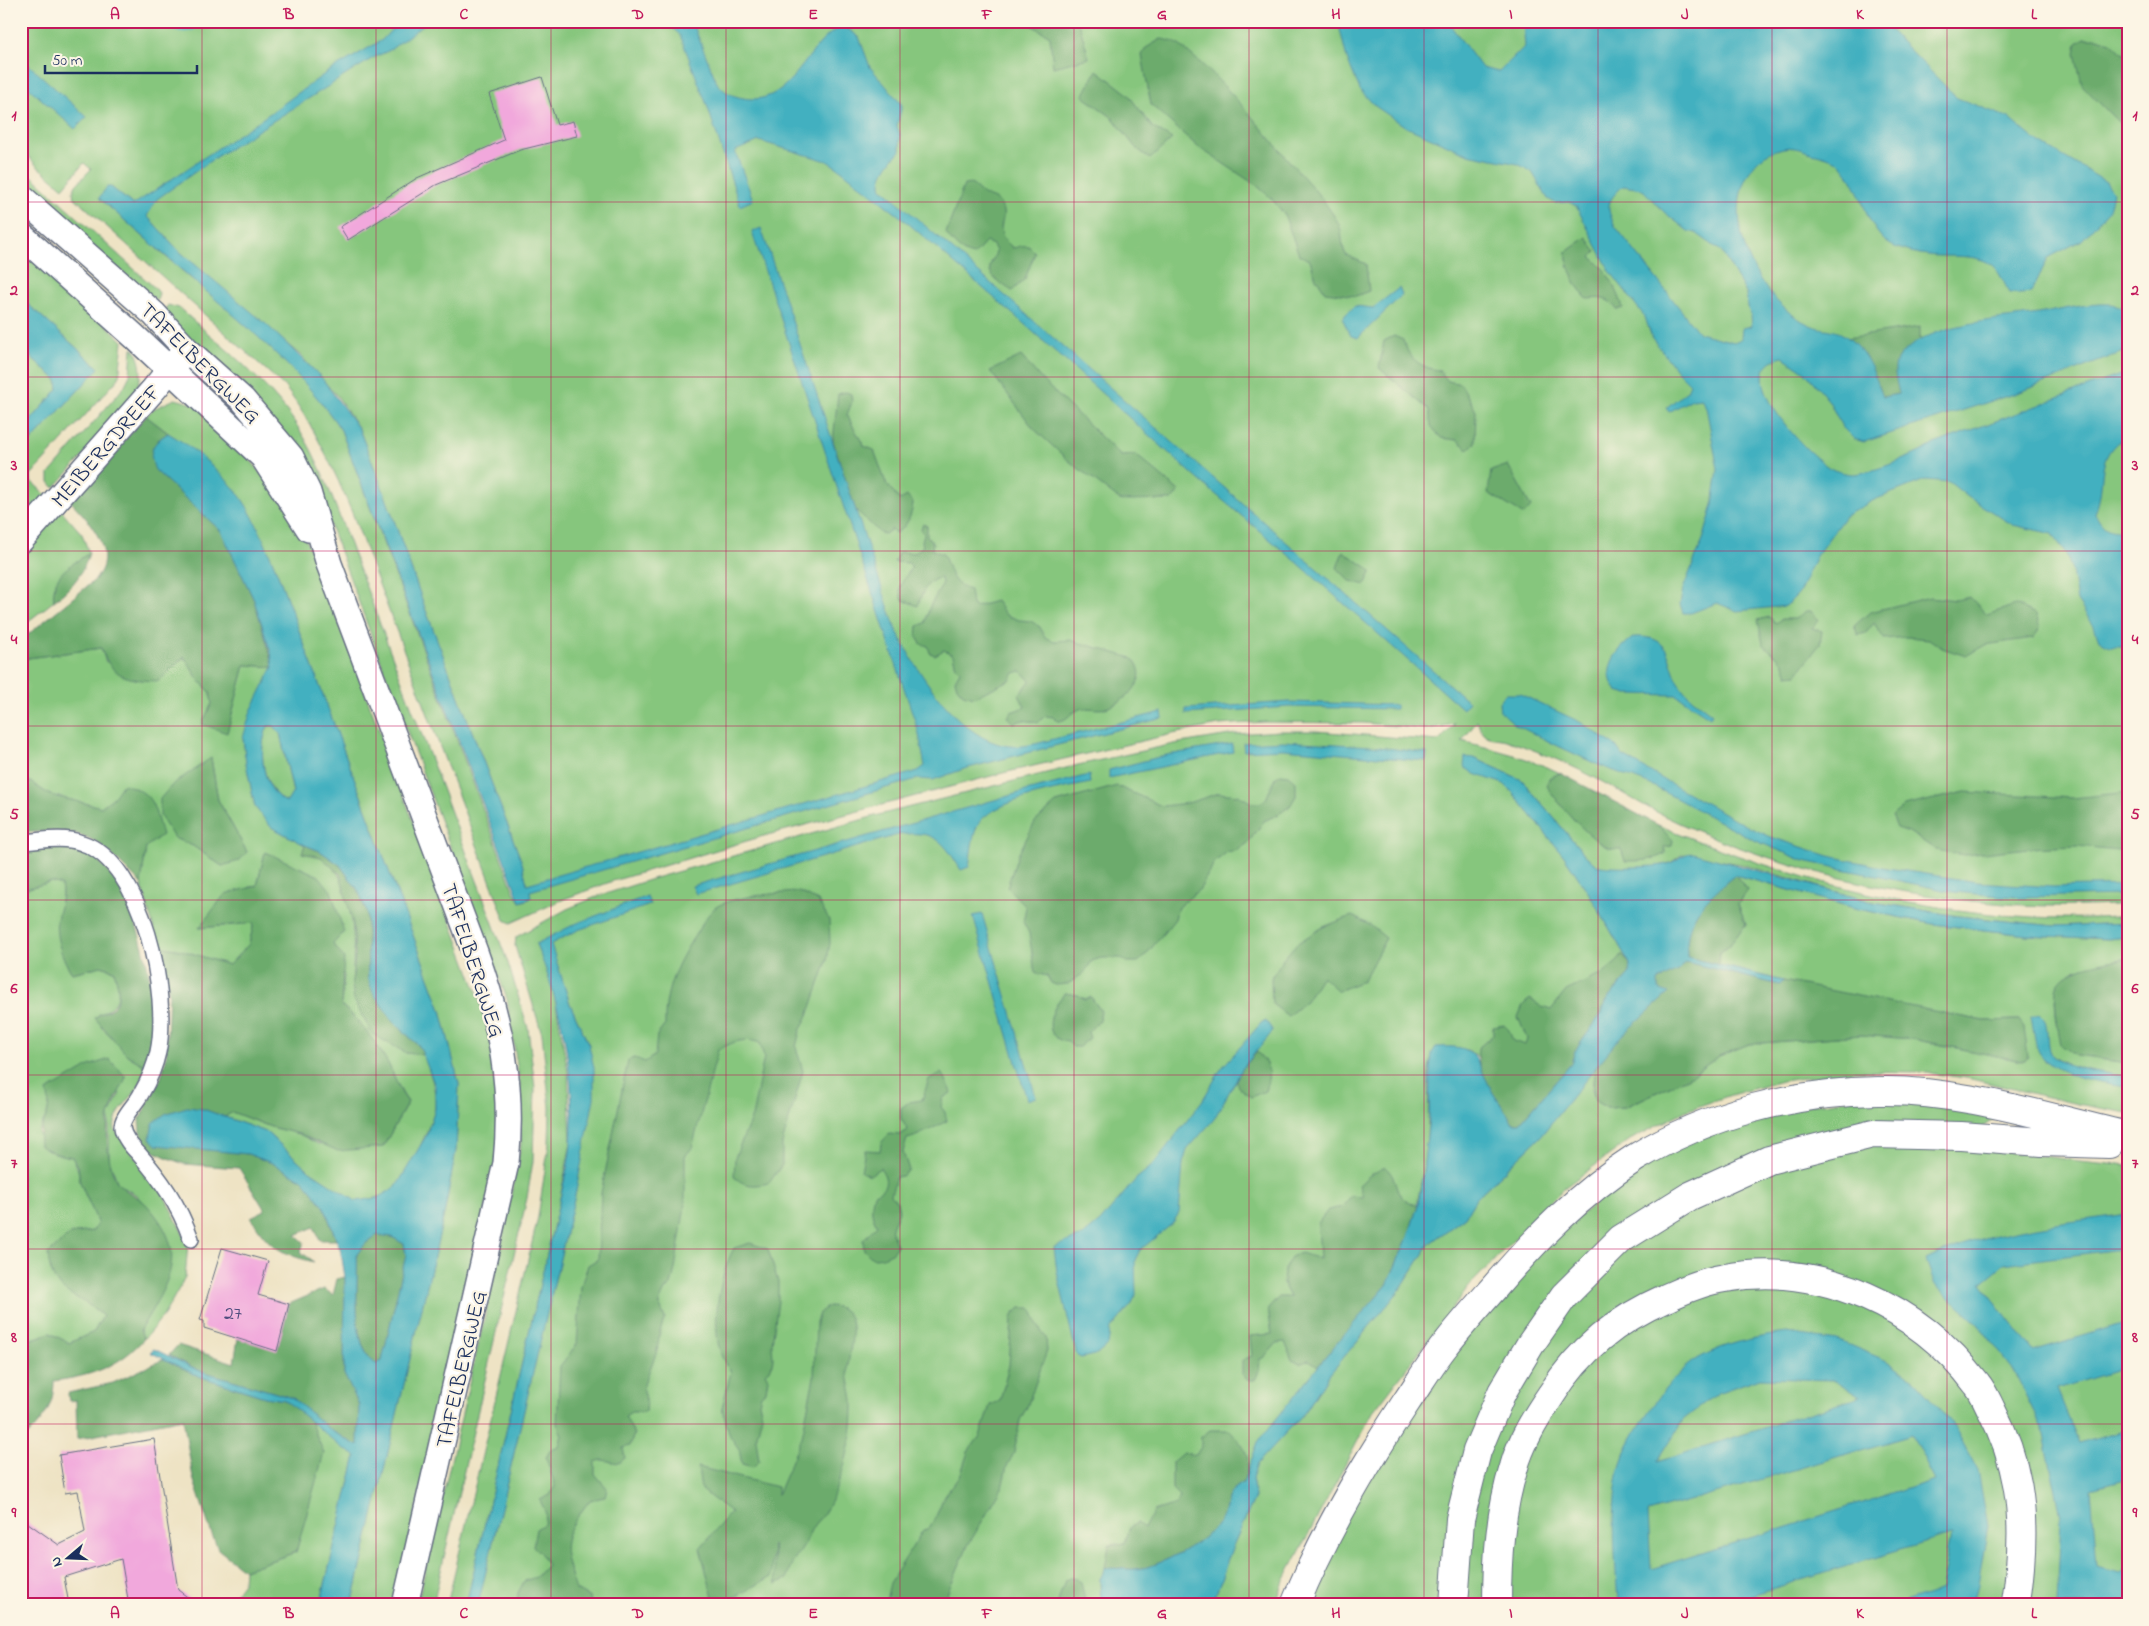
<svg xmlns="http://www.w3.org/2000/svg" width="2149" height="1626" viewBox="0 0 2149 1626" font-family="'Indie Flower',sans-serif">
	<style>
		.green { fill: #86c67d; stroke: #507a6e; fill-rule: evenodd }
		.forest { fill: #6cab6c; stroke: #446d65 }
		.water { fill: #43b0c0; stroke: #2f708f; fill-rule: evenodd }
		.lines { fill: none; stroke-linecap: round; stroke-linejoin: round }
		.stream { stroke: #43b0c0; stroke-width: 6 }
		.building { fill: #f1a8dc }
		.pedestrian-casing { stroke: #656e82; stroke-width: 18 }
		.tertiary-casing { stroke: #656e82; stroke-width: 28 }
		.motorway-casing { stroke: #656e82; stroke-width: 30 }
		.pedestrian { stroke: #fff; stroke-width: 15 }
		.tertiary { stroke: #fff; stroke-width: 25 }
		.motorway { stroke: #fff; stroke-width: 28 }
		.grid { fill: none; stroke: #c2185b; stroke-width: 1; stroke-opacity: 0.55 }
		.labels { text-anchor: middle; stroke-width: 4.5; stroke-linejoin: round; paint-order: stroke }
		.number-label { font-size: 20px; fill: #504d7e }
		.street-label { font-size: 22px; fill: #1b2f5e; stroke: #fcf5e5 }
		.neatline { fill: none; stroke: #c2185b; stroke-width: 2 }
		.grid-label { font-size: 16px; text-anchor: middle; font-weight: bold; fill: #c2185b }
	</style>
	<rect width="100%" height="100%" fill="#fcf5e5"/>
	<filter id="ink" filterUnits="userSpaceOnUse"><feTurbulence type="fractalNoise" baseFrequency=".02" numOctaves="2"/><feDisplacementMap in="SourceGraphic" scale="10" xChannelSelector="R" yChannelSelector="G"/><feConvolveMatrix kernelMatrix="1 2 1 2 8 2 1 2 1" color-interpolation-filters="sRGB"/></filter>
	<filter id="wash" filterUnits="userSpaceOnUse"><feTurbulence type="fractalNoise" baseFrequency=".0096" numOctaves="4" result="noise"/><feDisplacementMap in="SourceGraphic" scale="20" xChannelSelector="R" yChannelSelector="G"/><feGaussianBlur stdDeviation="1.12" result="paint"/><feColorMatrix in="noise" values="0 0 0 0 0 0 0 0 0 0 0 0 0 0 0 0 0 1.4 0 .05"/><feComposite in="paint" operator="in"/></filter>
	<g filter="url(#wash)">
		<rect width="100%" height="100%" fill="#eee3c4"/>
		<path class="green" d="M21,21H2128V904C1980,915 1815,884 1679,823C1641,806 1607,782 1569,765C1549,756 1527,747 1506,740C1499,738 1490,739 1484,734C1481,731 1479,726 1477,721L1462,741C1496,750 1528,757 1560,773L1549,778L1573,819L1609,848L1664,847L1673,840L1658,825C1769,871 1883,904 2002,915C2044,918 2086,920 2128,916V923L2055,926L1958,916L1873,902L1740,864L1683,854L1670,863L1655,867L1604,868L1596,865L1585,855L1522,780L1474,758L1491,779L1504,784L1514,794L1564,856L1590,895L1630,964L1520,1123L1477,1057L1468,1050L1436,1047C1424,1067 1430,1096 1428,1119C1426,1159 1420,1199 1408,1237L1243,1483L1100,1579L1101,1605H478L576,1191L589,1045L570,1004L557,964L536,944L552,982L568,1072L571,1143L558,1207L466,1605H447L538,1217L549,1143L550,1108L542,1034L515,946L516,937L567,909L596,897L655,878L882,814L1078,765L1174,744L1236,734L1279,731H1316L1439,741L1455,724L1427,729L1364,723L1265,722L1219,725L1177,733L1003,773L760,837L613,881L564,899L511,923L505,920L353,515C334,470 315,427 285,387L74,197L73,192L76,185L91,169L84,163L63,188L37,166L21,148ZM111,187L147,216L179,251L300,355L338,397L359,429L385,495L425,608L522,863L530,899L520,902L514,892L341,430C303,371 247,326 194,281C162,254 131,225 99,198Z
			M21,166L156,289L159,293L157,301L21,188Z
			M21,243L123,341L119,378L31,475V481L48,497L21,526V452L99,368L21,298Z
			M168,305L179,308C214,339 252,369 282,405C305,433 321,468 334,502L508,963L528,1028L535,1088L533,1161L527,1198L433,1605H417L498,1261L521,1144L520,1085L507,999L323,506L163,312Z
			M21,348L57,380L58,389L21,432Z
			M132,348L135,350C140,360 142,369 140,379C133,407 75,464 54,488L49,482V474L124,387L130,375Z
			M175,399L194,404L212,413L295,515L321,575L479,997L495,1056L500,1121L496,1163L394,1605H352L445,1210L456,1150L459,1084L441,1010L277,572C265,545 252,509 232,487C207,459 175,439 146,416L153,409Z
			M61,510L82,534L89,553C71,566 52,576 54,601L21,627V555Z
			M101,648L106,662L184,657L198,679L210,691L212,703L227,732L245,665L274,667L243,738L246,763L255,807L271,827L305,845L302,853C308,854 316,854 321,857C357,876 355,950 352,984L406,1053L424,1055C430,1073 437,1090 435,1108C432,1124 407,1177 395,1188C385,1198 370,1199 356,1202L310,1171L266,1132L225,1117L232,1112L271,1127L299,1134L318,1144L383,1147L408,1102C397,1087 395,1075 386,1060C374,1040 359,1020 341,1005L344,976L333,944L319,876L265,853L257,886L250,887L200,928L254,923L249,944L229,965L181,950L159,946L141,884L146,847L114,797L101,807L50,795L21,776V659ZM211,758L218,800L247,852L222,866L193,846L174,838Z
			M268,726H274L280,733L293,793L287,802C262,792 257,748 268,726Z
			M1735,875L1858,909L1933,924L2027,935L2108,939L2128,937V958L2074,970L2055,999L2057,1027L2077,1056L2128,1063V1077C2109,1073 2065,1069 2052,1055C2045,1047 2046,1031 2045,1021L2031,1017L2045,1061L2128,1086V1113L2077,1104L1967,1078L1920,1072L1856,1071L1782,1081L1731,1095L1685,1111L1630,1140L1564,1188L1472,1283L1373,1412L1284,1581L1275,1605H1212L1232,1548L1255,1497L1252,1478L1256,1464L1305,1412L1328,1376L1399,1291L1430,1243L1465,1217L1477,1197L1539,1138L1595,1068L1592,1089L1595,1101L1607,1108L1625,1107L1691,1076L1719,1056L1749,1044L1861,1035L1912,1039L2022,1061L2019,1020L1984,1021L1816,989L1719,965L1720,952L1728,947L1746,924L1738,904L1748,890Z
			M51,882L61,885C63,894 61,899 60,908C58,930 59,955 72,973L101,966L114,970C121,994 122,1003 98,1015L101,1027L118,1042L127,1055L147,1067C144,1074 141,1082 137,1089C129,1101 112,1115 115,1130L162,1191L188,1244L185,1278L164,1315L144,1339L140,1330L154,1306L138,1196L118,1184L109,1159V1115L120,1093L51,1105L38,1133L57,1154L72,1157C80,1168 79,1182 85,1194C89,1204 95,1213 98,1223L93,1231L70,1234L72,1295L88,1303L103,1316L94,1332L69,1343L50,1333L21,1343V890Z
			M1869,1096L2005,1111L1955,1146C2013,1151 2070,1161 2128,1166V1605H1302L1335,1532L1487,1299L1635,1166L1757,1113Z
			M309,1419L341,1447L356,1456L320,1605H292L251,1597L250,1605H226L243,1583L244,1570L296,1552L323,1453Z"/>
		<path class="forest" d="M1034,21H1076L1080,27L1089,58L1053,67L1050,36L1031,25Z
			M2097,38L2111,42L2128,58V125L2118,122L2082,85L2075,53L2077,43L2085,38Z
			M1161,39C1168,40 1173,41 1179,45C1218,74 1259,125 1290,162C1306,180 1324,199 1336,219C1344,231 1340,243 1346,255L1366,264L1369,291L1356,296L1325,292L1316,278L1310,260L1299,255L1284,214L1271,198L1256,185L1198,147L1151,105L1142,55L1146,48Z
			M1097,70L1128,94L1152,127L1172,139L1150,159L1135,147L1113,118L1083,96Z
			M971,184C976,187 979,191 983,194C989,198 995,197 1000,204C1011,221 989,228 1013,248C1024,246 1028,242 1035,253L1025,279L1012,291C1003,284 985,277 991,263C993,259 995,256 996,251L993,245L986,242L974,255C961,253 953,244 946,233L964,185Z
			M1587,237L1596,252L1591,257C1606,267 1619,292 1623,308L1617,310C1608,297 1602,298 1587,299C1575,285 1568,271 1566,252Z
			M1920,327V341L1899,394L1883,397L1847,338Z
			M1394,336L1403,340C1409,359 1421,368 1439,370L1448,381L1461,384L1476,411L1475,443L1468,449L1457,440L1441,438L1431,426L1429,410L1379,368L1384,341Z
			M1021,356L1044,382L1121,456L1136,455L1179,491L1172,500L1121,501L1069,461L1034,429L990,371Z
			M846,392L851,394L852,402L847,415L864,446L874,450L886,483L900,500L907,496L913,503C912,515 907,528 895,533L892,529L885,534L880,533L855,509L833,441L838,394Z
			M146,416L168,433L158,440L155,470L221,531L254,600L274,667L245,665L227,733L202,724L212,703L210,692L198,679L184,657L159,681C130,680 112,679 101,648L21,659V640L96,579C98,575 102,570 103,565C109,542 85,516 70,501Z
			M1508,465L1531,507L1524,515L1488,493L1491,471Z
			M923,524L927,526V536L933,543L932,550L943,554C951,569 949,584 970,590L972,605L975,607L996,601L1006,615L1019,620L1031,621L1040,627L1045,637L1054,641L1070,640L1132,658C1153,678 1127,701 1106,708C1097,711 1085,705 1076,711C1068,715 1067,721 1057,721L1053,717L1045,716L1038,723L1023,720L1014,723L1008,717L1011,712L1025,707L1019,695L1030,681L1021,671L1014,673L1010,680L974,697L963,694L957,687L955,680L960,671L956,667L953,655L944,650L935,655L930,653L928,646L921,644L917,637L918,626L925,623L930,606L942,585L941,578C927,579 922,593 918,606L903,600C895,585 905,580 912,566L908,563L894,562L899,552L915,553L923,546L922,541L924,534L921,529Z
			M1343,551L1372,571L1365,585L1350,581L1337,568Z
			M89,553C83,575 72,587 54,601C51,573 69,567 89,553Z
			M1930,597L1956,600L1970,597L1987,615L2015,605L2036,614L2040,629L2033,638L1985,645L1966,656L1942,648L1929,639L1907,637L1884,639L1874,623L1866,633L1858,635L1854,626L1870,612Z
			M1806,611H1811L1819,621L1812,628L1822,631L1820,644L1797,674L1788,675L1783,662L1763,644L1758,620L1769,617L1776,623L1781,619H1795Z
			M211,758L218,800L247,852L239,861L222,866L193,846L174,838L160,816V799L173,784Z
			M1560,773L1658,825L1673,840L1672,846L1664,847L1666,853C1653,861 1640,861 1625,861L1621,849C1617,849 1612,849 1609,848C1591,841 1557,803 1547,786L1549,778Z
			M1281,774L1288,775L1296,782V796L1290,806L1279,814L1264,821L1248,843L1238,850L1227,852L1214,863L1200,889L1178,907L1175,919L1145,956L1138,962H1127L1120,958H1101L1092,961L1084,973L1068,984L1056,985L1051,983L1047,976L1035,973L1029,933L1023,922L1026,907L1007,887L1018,855L1035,822L1056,803L1117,786L1162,806L1188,803L1219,793L1238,795L1252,803H1260L1266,799L1275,778Z
			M21,776L50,795L101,807L114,797L123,784C155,793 153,805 162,835L146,847L141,884C94,837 91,827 21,833Z
			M1965,792L2073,798L2128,792V853L2119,850L2077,846L2029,848L1965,855L1936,850L1909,832L1897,828L1892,816L1904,806Z
			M305,845L320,851L340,865L358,890L367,913L368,978L393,1021L420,1047L424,1055L406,1053L372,1034L354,1000L352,984L355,955L353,924L340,874L321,857L302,853Z
			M62,847C73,850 87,853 97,860C140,895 167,1017 147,1067L127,1055L95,1018C100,1013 107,1012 112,1008C123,998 117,982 114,970L101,966L72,973C63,961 54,936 57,920C59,907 64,898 61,885L51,882L21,890V849Z
			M265,852L319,876L331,891L344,932L333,944L344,958L341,1005C359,1020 374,1040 386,1060C395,1075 396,1087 408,1102L383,1147L338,1151L299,1134L271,1127L232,1112L225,1117L203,1109L181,1147L248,1154L272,1163L303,1180L324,1206L336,1240H320L314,1227L296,1235L304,1242L301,1252L314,1262C281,1254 268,1247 251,1217L265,1210L239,1168L184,1164L168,1158L147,1148L140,1132L139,1120L161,1078L166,1059L169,994L159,946L181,950L229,965L249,944L254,923L199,928L225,894L257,886Z
			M1735,875L1748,890L1738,904L1746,924L1728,947L1720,952L1719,965L1687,957C1684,916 1706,898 1735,875Z
			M799,892L818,901L829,920L830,943L827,961L809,1013L800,1031L796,1047L803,1071L782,1144V1165L769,1183C755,1186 746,1187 734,1177L735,1157L752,1117L764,1057L760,1043C744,1037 733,1042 718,1050L692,1148L685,1156V1205L675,1269L671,1285L665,1290L659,1303L665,1318L660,1331L657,1351L643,1387L646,1399L645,1412H631L625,1416L634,1434L630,1446L623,1448L625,1458L619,1463L602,1460L595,1462V1474L607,1488L605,1497L590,1500C560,1539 560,1544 576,1590L590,1598L591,1605H517L518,1593L524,1581L536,1577L547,1565L541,1554L533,1546L536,1529L544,1524L546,1514L540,1500L550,1495L555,1486L546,1457L551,1449L559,1446L562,1435L557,1424L560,1366L577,1344L581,1286L588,1265L598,1259L601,1193L628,1060L635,1058L645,1062L655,1055L657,1035L665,1025C664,988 678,962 697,932C702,924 709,912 716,907C732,896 779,893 799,892Z
			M1352,916L1370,925L1386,938L1363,981L1338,991L1322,976L1306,1001L1288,1016L1272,1004L1271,978L1283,959L1296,944L1323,927Z
			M1622,954L1630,964L1629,975L1605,1002L1602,1013L1575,1051L1571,1064L1520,1123H1513C1500,1101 1475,1075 1478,1048L1493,1035V1027L1504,1025L1509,1030L1513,1041L1525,1045L1527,1039L1518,1017L1523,1005L1530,999L1542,1007L1551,1010L1566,991L1602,974L1618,961Z
			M2128,958V1063L2077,1056L2061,1045C2058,1032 2053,997 2057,986C2065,966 2109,961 2128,958Z
			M1686,962L1780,985L1783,981L1984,1021L2019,1020L2024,1027L2028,1057L2022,1061L1912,1039L1861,1035L1749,1044L1719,1056L1691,1076L1625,1107L1607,1108L1595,1101C1593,1091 1592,1080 1595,1070C1602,1049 1651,1008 1668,994L1658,989L1657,981L1678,970Z
			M1065,993L1078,995L1085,999L1091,997L1101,1011L1099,1021L1088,1032L1090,1038L1079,1047H1073L1068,1042C1039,1039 1051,1007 1065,993Z
			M1257,1052C1270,1065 1271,1074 1265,1091L1251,1097L1238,1087L1236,1080L1242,1069Z
			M109,1059L126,1077C121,1090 112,1103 109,1116C105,1132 108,1170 118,1183C125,1192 138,1196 146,1204C191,1253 169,1281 140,1330L144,1339C119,1367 91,1376 54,1381C54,1409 40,1423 21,1442V1343L50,1333L69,1343L94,1332L103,1316C76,1291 51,1297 48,1254L70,1234L93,1231L98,1223L80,1182L78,1166L72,1157L57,1154L40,1146C37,1121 54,1117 47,1091L89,1066Z
			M941,1073L945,1077L951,1093L943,1098L941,1107L945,1112L947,1121C939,1125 915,1138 907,1139L903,1152L909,1170L902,1176L896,1177L891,1195L897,1202L899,1211C892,1229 888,1227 897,1245C892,1256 883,1258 872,1258L864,1250L863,1240L877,1225C870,1214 871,1206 874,1194C887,1189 889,1179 880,1168L870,1175L861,1171L865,1150L880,1151L881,1143L889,1134L900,1135L908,1130L901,1119V1108L909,1102L922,1100L929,1079Z
			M1385,1167C1402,1181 1390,1199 1418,1205L1408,1237L1387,1285L1318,1366L1309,1360L1300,1364L1292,1360L1285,1342L1277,1343L1265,1357L1260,1359L1259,1371L1255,1380H1247L1242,1374V1360L1252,1356L1250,1336L1272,1334L1268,1309L1279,1297H1290L1283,1284L1284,1269L1291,1257L1300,1253L1320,1259L1318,1223L1328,1210L1342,1207L1351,1196L1363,1197L1359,1185L1370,1175Z
			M377,1235L392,1237L404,1244L406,1255L382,1361L376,1364C349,1345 359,1283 357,1254L366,1243Z
			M750,1243L768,1249L778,1282V1301L772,1344L773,1359L771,1368L765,1373L768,1378L766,1391L761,1395L759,1403L762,1415L756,1439L759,1461L753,1467L742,1464L739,1449L730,1436L722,1408L731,1372C728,1367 723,1361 721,1355C711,1324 719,1276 734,1248Z
			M345,1277L344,1374L359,1405L358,1446L330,1430L293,1398L198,1370L169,1355L178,1345L234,1363L238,1338L277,1350L289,1304L324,1289L333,1295L337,1279Z
			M828,1306C866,1306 848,1348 848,1370C848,1380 852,1390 853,1400C854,1437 844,1478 826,1510C823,1516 818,1520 814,1525C809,1532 807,1542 802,1549C795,1560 789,1565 787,1579L776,1584L773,1545L771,1577L721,1605H715L700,1548L731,1512L701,1490L698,1467L777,1487V1495L802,1437L814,1377L816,1322L819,1313Z
			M1021,1308H1031C1036,1318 1038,1330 1046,1337L1047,1351L1027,1407L1020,1420L1014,1453L1007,1466L1002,1488L967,1547L947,1594L946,1605H885L890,1583L923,1530L928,1529L935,1519L944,1496L960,1476L968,1452L980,1436L990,1405L1000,1401L1009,1365L1012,1318L1015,1312Z
			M164,1359L198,1376L265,1397L285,1400L309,1419L324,1453L296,1552L244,1570L218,1549L211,1532L193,1478L183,1418L77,1439L76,1400L69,1401L68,1393L113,1383Z
			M1210,1430H1230C1248,1451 1252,1457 1243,1483C1222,1495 1231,1504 1221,1521C1208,1540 1159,1568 1136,1569C1125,1570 1116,1567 1105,1569L1109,1545L1125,1543L1130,1527L1137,1523L1144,1528L1154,1511L1176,1504L1180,1497L1172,1489V1462L1183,1453L1196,1455L1201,1447V1437Z
			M1072,1577L1081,1582L1086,1605H1057L1065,1580Z"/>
		<path class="water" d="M405,21H428L390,50L373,58L216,157L157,199L147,216L179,251L267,325L321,377L359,429L385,495L425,608L522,863L527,884L918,771L925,766L918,730L752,232L761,228L895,627C914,668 960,742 1010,746C1028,748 1048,740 1066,736C1098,728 1130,720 1162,712L1163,718L964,769L933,780L917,779L530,891L531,898L520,902L341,430C305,375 255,334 206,291C170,260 135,229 99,198L107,187H111L133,205L269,114L326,73L382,40L396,25Z
			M665,21H689L693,24L717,83C724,92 732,96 743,98C794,108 806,39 844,26L859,37L870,67L902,105L897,126L900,135V151C893,158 877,177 882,188L1469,702L1463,709L1298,563L1207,487L1022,322L902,218L841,170L827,161L759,141L735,151L753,200L740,206L707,105L680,35Z
			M1338,21H1447L1482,68L1499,72L1525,46L1523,21H1881L1957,98L2009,118L2034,139L2106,182L2113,192L2109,210L2082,240L2048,258L2031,293L2020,294L2010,293C2004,284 2001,274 1994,267C1979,252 1947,258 1928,255C1917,254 1906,251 1895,247C1865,235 1864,186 1840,164C1834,158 1821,155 1812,153C1802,150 1794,146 1783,148C1763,153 1754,162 1745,180C1737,198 1738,221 1743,240C1751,273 1776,309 1808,324C1819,330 1833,328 1844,335C1867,350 1874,373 1883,397L1899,394C1897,382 1891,367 1899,357C1927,323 1997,320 2038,314C2062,310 2086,303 2110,304C2116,304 2122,307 2128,310V350L2023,391L1864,442L1854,439L1842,427L1829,401L1804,371L1783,357C1725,369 1810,460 1834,470C1839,472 1848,474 1853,474C1869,474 1921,454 1934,444L2128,372V436C2092,454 2108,483 2095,513C2102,528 2108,532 2125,531L2128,534V646H2109L2099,640L2094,626L2077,601L2072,571L2066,554L2053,534L2013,525L1968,497L1949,482L1925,480L1874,500L1845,516L1816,556L1799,593L1786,606L1737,611L1717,603L1691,613H1683L1680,604L1683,589L1704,537L1713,505L1718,469L1706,407L1701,398L1692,399L1669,412L1666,408L1687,391L1690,384L1678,372L1652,338L1645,317L1610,271L1576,206L1569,202L1555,203L1548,199L1532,172L1518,164L1468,154L1406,127L1375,106L1360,90L1347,59ZM1623,186L1642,189L1664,212L1688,231L1696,233L1721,251L1746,293L1747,307L1751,315L1752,326L1742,328L1741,339L1734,342L1699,333L1615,226C1605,206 1607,201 1623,186Z
			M21,58L87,117L75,129L21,81Z
			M1399,288L1402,295L1358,338L1351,336L1342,318L1355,306L1373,308Z
			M21,298L99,368L21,452V432L58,389L57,380L21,348Z
			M168,433C191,446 215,467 233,487C253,510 265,544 277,572L441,1010L459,1084L456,1150L445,1210L352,1605H320L356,1456L341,1447L285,1400L265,1397L198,1376L150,1352L154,1349L198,1370L293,1398L330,1430L358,1446L359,1405L344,1374L345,1277L341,1252L324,1206L303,1180L272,1163L248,1154L156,1145L150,1138L153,1123L165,1114L187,1107L203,1109L266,1132L310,1171L356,1201L377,1198L396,1187L426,1136L435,1109V1086L420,1047L393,1021L373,993L368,978L367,913L358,890L340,865L320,851L305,845L271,827L255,807L246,763L243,738L251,711L273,667L271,653L254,600L221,531L155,470C148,452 151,444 168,433ZM268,726H274L280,733L293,792L287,802C262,793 257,748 268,726ZM377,1235L392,1237L404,1244L406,1255L382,1361L376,1364C349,1346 359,1283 357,1254L366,1243Z
			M1634,637C1676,635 1665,663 1682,688C1689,698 1703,706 1712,714L1710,717L1676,695L1627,694L1617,691C1600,670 1616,650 1634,637Z
			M1505,694H1520L1580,722L1616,746L1622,755L1659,777L1749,827L1771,837L1829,856L1887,868L1977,882L2053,887L2128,885V895L2014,897L1953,892L1804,861L1754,840L1651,785L1596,764L1558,746L1516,725L1500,711L1499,702Z
			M1289,702L1396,705V709L1289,707L1186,714V709Z
			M1283,741L1371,746L1427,753L1426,761L1283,749L1244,751L1243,743Z
			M1232,744L1233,752L1109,778V770L1167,755Z
			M1465,757L1474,758L1522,780L1585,855C1589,858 1593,863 1597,865C1605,869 1659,867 1668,864C1679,860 1680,854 1693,853L1873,902L1958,916L2055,926L2128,923V937L2108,939L2027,935L1933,924L1858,909L1735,875C1707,898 1684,916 1687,957L1783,981L1780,985L1686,962L1679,970L1658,981V989L1669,993L1621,1036L1539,1138L1477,1197L1465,1217L1430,1243L1399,1291L1328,1376L1305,1412L1257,1464L1252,1479L1255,1497L1232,1548L1212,1605H1101L1100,1579L1105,1569C1116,1567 1125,1570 1136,1569C1159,1568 1208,1540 1221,1520C1231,1504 1222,1495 1243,1483L1258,1442L1336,1344L1387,1285L1408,1237L1418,1205L1423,1172L1429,1118L1430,1069L1432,1053L1436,1047C1475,1045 1473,1053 1488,1083C1494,1097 1505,1109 1513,1123H1520L1571,1064L1575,1051L1602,1013L1605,1002L1629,975L1630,964L1590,895L1564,856L1514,794L1504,784L1475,774L1464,767Z
			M1089,775L1090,783C1063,789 989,800 977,826C972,839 971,854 969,867L961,870C942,839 935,830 898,835L696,894L692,886L1026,791Z
			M647,896L650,905L578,930L551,944L570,1004L589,1045L594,1068V1098L576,1191L478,1605H466L558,1207C563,1186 569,1164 571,1143C576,1077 561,1004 536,944L575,924Z
			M982,914L1036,1097L1027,1100L973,916Z
			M2040,1014C2051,1021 2044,1043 2051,1054C2060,1068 2111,1074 2128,1077V1086C2101,1083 2048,1076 2037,1048C2034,1038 2033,1026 2031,1017Z
			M1266,1021L1273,1031L1242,1069L1214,1119L1187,1150L1183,1163L1179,1213L1172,1224L1140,1250L1135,1260L1136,1295L1131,1305L1110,1330L1108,1345L1098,1354L1081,1358L1077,1356L1057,1272L1054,1247L1084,1235L1100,1222L1136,1179L1153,1165L1202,1101L1221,1069L1262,1022Z
			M2128,1214V1248L2004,1264L1981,1283L2033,1351L2128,1322V1367L2057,1389L2079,1443L2128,1429V1478L2091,1488L2097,1567L2121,1573L2128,1566V1605H2057L2061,1516L2043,1430L2013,1370L1978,1324L1935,1285L1926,1260C1988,1229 2060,1224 2128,1214Z
			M1786,1333L1837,1340L1885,1360L1914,1380L1939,1407L1956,1430L1978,1471L1988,1526L1978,1585L1972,1605H1895L1941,1590L1951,1535L1718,1605H1618C1616,1566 1609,1500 1621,1464C1631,1433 1670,1374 1699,1358C1726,1343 1756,1337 1786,1333ZM1760,1378L1833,1380L1860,1397L1657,1462L1683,1420L1717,1393ZM1912,1435L1935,1480L1651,1569L1648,1513Z"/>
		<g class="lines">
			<path class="stream" d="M164,21C180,32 188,32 204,21"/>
		</g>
		<g id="blocks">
			<path class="building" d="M542,77L557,125L573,121L577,136L520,150L436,185L348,240L340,227L417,178L504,140L489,94Z
				M222,1248L268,1261L258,1295L289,1304L277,1351L204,1328V1321L200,1320Z
				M154,1439L178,1590L198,1605H129L121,1559L64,1577L69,1605H21V1518L59,1545L85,1532L78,1491L65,1493L59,1455Z"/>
		</g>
	</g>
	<g filter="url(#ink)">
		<use href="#blocks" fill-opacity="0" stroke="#656e82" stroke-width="1"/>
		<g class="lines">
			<defs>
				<path id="pedestrian" d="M21,842C41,841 62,836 82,843C144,863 170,996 158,1052C155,1066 148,1082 141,1094C136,1104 122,1116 122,1127C123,1137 131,1146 138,1153C161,1179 179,1205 191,1239"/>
				<path id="tertiary" d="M21,197L154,314L186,349L243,400L291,457L308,492L329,564L475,952C501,1024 514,1086 506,1163L405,1605
					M21,235L134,336L263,457L309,529
					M21,540L154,389L180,357"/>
				<path id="motorway" d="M1295,1605C1324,1533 1364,1466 1407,1401C1420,1382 1432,1361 1447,1343C1461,1325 1477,1307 1492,1290C1535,1240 1580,1193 1635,1158C1707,1114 1794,1092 1878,1091C1960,1089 2048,1118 2128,1136
					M1454,1605L1460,1519L1477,1451L1502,1392L1530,1345L1564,1296L1621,1239L1690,1196L1769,1160L1873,1134L1961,1136L2042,1142L2109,1144
					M1497,1605C1497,1558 1500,1512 1514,1467C1521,1441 1536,1417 1551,1395C1580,1349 1616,1320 1666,1298C1685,1289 1704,1281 1725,1278C1821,1261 1919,1307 1977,1384C1983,1391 1987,1401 1991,1409C2018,1461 2025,1509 2020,1567C2019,1579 2018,1592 2015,1605"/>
			</defs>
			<use href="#pedestrian" class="pedestrian-casing"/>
			<use href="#tertiary" class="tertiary-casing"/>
			<use href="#motorway" class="motorway-casing"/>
			<use href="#pedestrian" class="pedestrian"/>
			<use href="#tertiary" class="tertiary"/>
			<use href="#motorway" class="motorway"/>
		</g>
	</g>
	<path class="grid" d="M202,21V1605M376,21V1605M551,21V1605M726,21V1605M900,21V1605M1074,21V1605M1249,21V1605M1424,21V1605M1598,21V1605M1772,21V1605M1947,21V1605M21,202H2128M21,377H2128M21,551H2128M21,726H2128M21,900H2128M21,1075H2128M21,1249H2128M21,1424H2128"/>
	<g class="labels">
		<g class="number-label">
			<text x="233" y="1319">27</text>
		</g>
		<g class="street-label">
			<text transform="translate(201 362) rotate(45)" y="8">TAFELBERGWEG</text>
			<text transform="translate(105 445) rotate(-49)" y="8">MEIBERGDREEF</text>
			<text transform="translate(474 960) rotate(72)" y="8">TAFELBERGWEG</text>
			<text transform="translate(460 1369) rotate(-77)" y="8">TAFELBERGWEG</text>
		</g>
	</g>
	<rect width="2149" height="1626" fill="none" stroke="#fcf5e5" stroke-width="55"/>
	<g transform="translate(68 1558) rotate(251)" stroke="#fcf5e5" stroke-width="4" paint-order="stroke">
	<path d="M0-4L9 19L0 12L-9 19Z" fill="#1b2f5e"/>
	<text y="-8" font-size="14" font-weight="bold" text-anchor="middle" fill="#1b2f5e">N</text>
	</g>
	<path d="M45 65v8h152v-8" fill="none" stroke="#1b2f5e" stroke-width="2.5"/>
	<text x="52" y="65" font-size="15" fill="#1b2f5e" stroke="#fcf5e5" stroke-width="4" paint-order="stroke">50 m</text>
	<rect x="28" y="28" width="2094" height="1570" class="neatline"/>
	<g class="grid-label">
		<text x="115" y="19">A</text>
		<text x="289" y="19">B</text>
		<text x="464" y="19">C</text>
		<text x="638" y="19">D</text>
		<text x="813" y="19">E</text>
		<text x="987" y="19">F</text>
		<text x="1162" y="19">G</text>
		<text x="1336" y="19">H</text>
		<text x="1511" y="19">I</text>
		<text x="1685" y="19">J</text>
		<text x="1860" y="19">K</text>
		<text x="2034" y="19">L</text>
		<text x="14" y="120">1</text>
		<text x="2135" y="120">1</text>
		<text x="14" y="295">2</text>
		<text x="2135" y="295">2</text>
		<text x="14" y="470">3</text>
		<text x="2135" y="470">3</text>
		<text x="14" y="644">4</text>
		<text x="2135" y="644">4</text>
		<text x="14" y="819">5</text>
		<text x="2135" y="819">5</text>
		<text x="14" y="993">6</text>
		<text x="2135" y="993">6</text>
		<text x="14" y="1168">7</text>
		<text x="2135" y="1168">7</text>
		<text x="14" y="1342">8</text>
		<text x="2135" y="1342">8</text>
		<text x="14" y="1517">9</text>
		<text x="2135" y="1517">9</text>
		<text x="115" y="1618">A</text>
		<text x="289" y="1618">B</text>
		<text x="464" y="1618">C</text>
		<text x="638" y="1618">D</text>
		<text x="813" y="1618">E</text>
		<text x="987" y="1618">F</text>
		<text x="1162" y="1618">G</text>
		<text x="1336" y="1618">H</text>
		<text x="1511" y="1618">I</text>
		<text x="1685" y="1618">J</text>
		<text x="1860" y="1618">K</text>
		<text x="2034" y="1618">L</text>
	</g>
</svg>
